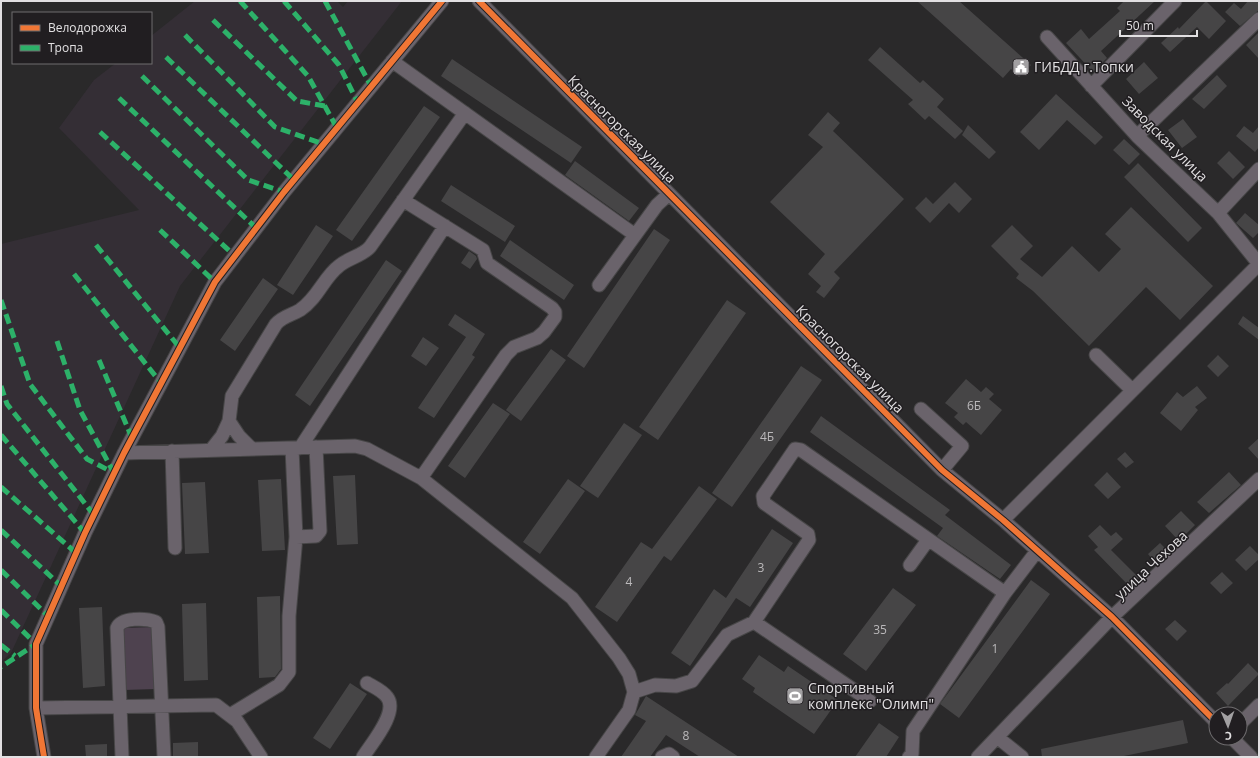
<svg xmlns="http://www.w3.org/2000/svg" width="1260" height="758" viewBox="0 0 1260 758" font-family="'Open Sans',sans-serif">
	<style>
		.built { fill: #342e35 }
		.green { fill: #4e424f }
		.building { fill: #464546 }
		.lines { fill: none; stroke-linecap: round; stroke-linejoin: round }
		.minor-casing { stroke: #474647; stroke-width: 15 }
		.minor { stroke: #6a636b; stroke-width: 13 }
		.quiet { stroke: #2db169; stroke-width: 5; stroke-dasharray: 10 5; stroke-linecap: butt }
		.cycleway-casing { stroke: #211e21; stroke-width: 8 }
		.cycleway { stroke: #f07635; stroke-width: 6 }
		.labels { text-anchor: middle; stroke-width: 3; stroke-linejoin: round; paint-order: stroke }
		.number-label { font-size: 12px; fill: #bbb9bb }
		.poi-label { font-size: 14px; fill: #e2e0e2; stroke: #211e21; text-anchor: start }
		.street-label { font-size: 14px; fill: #e2e0e2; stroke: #211e21 }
	</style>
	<rect width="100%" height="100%" fill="#2a292a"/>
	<path class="built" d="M195,1H337L343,7L348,1H402L180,286L11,653L1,662V244L139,210L59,128L94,80L116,63H151V36Z"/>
	<path class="green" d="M154,627L156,689L124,690L122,628Z"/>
	<path class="building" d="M917,1H959L1031,65L1019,77L1011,69L1003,78Z
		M1124,1H1155L1101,51L1107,58L1093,72L1066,43L1081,29L1089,39L1120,11L1117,8Z
		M1206,1L1226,21L1209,39L1197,27L1170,52L1161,43L1178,27L1179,29Z
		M1248,1H1259V10L1240,26L1225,12L1234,3L1241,9Z
		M1259,32V59L1246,45Z
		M880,47L920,83L923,80L944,99L937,107L963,131L955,139L929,116L925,120L908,104L913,100L868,60Z
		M452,59L582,147L571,163L441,76Z
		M1144,62L1158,78L1139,94L1126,79Z
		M1217,75L1227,86L1204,109L1192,99Z
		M1056,94L1103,137L1095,145L1067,120L1039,150L1020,132Z
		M424,106L440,117L352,241L336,230Z
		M828,112L840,123L833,131L904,199L834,272L840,278L824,298L816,292L821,286L808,274L825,254L770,202L823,147L808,135Z
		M1183,119L1197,137L1182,148L1168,130Z
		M968,125L996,152L989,159L962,135Z
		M1244,126L1253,133L1259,126V147L1255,152L1236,136Z
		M1124,139L1140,154L1129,165L1113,150Z
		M1229,151L1245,167L1233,179L1217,163Z
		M575,161L639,208L629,221L565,175Z
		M1138,163L1202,228L1188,242L1124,177Z
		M955,182L972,199L959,213L949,203L930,223L915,208L926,197L933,204Z
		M451,185L515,226L505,242L441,201Z
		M1131,207L1213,286L1180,320L1146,287L1089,346L1033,291L1016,278L1019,274L991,246L1012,225L1033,246L1020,259L1042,277L1072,246L1099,272L1121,249L1105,234Z
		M1245,213L1259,225V232L1253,238L1236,223Z
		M316,225L333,236L293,295L277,285Z
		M654,229L670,240L584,368L567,356Z
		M510,240L574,285L564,300L500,256Z
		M469,251L476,256L477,259L470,269L461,263Z
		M386,260L402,271L310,406L295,395Z
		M263,278L278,289L235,351L220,340Z
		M727,300L746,313L658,440L639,427Z
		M455,314L485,334L472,355L475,357L434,418L418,408L466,337L448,325Z
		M1243,316L1259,328V340L1238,324Z
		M423,337L439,348L426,366L411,356Z
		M551,349L566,360L521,421L506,410Z
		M1218,355L1229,366L1218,377L1207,366Z
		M801,366L822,380L732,507L712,493Z
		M966,379L981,392L986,387L994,394L989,399L1002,410L981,435L966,422L963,425L954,417L958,413L945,403Z
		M1197,386L1207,398L1195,407L1198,410L1181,431L1160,413L1177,392L1183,397Z
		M493,403L510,414L465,478L448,466Z
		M821,416L950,510L945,515L1011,565L1000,579L937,536L943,528L810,432Z
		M624,423L642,435L598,498L580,486Z
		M1259,438V460L1248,448Z
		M1125,452L1134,462L1126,468L1117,459Z
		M1107,472L1121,487L1108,499L1094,485Z
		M1229,472L1241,485L1209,513L1197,502Z
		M355,475L358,544L337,545L333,476Z
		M281,479L285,550L262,551L258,480Z
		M568,479L585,491L540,554L523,542Z
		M205,482L209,553L185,554L182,483Z
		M699,486L717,499L671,561L664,556L617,622L595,607L641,542L652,549Z
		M1181,511L1195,525L1179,541L1165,526Z
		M1100,525L1111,536L1116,532L1123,539L1111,550L1139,578L1130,587L1094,550L1098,547L1088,536Z
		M772,529L793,543L750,607L736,598L690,666L671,653L714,589L726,598Z
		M1160,543L1169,552L1156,564L1148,554Z
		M1250,546L1259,555V559L1246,571L1235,560Z
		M1222,572L1233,583L1221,594L1210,583Z
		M1031,580L1050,594L959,718L940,704Z
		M893,588L916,605L866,671L843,654Z
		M280,596L281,669L275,677L259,678L257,597Z
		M206,603L208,680L184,681L182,604Z
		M102,607L105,686L83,688L79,608Z
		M1175,620L1187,631L1177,641L1165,629Z
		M759,655L784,672L788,666L838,700L814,734L753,692L755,688L742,679Z
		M1248,663L1259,674L1228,706L1216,693L1227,683L1228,684Z
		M350,683L367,694L330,749L313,738Z
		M646,696L739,757H700L666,735L650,757H621L646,721L635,715Z
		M1183,720L1188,743L1119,757H1042L1041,749Z
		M879,723L899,737L886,757H855Z
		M198,742V757H173V743Z
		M107,744V757H86L85,745Z"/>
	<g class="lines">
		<defs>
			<path id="minor" d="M479,1L942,470L1003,520L1112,617L1216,722
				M1047,37L1137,136L1218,213L1259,264
				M392,61L635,235
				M1091,86L1175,1
				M1137,136L1259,19
				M403,200L483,250L487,263L552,308L555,312V317L544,332L537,338L514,347L506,355L421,478
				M1218,213L1259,169
				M599,285L657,205L669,194
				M1096,355L1132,390
				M921,409L962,446L942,470
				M229,421L239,436L252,449
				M292,448L296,537L316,536L320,531L316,447
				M300,448L445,226
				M211,450L222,436L229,421L232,396L276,324C283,316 292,315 300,310C318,298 324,277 339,266C348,258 362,256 370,247L465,113
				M172,451L175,548
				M124,453L355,446L367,449L421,478L572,598L619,658L629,674L634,692L629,710L596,757
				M1003,520L1259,264
				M910,565L928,540
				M754,622L870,701
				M634,692L655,685L676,686L692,681L727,635L754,622L809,540L808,534L764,503L763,496L795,449L801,450L1005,593L1037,551
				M36,708L216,705L237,721L261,757
				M230,715L279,685L289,672V616L296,537
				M1240,724L1259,705
				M997,737L1022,757
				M1232,738L1251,757
				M44,757L36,708V644L85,533L124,453L215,282L284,192L442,1
				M122,757L117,628C121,617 146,618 156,622L158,627L164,757
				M363,757C371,744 399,712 387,697C383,691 374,687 367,683
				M662,757L669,754L673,757
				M909,757L912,754L913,731L1005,593
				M978,757L1112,617L1259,479"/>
		</defs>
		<use href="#minor" class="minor-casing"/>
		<use href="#minor" class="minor"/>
		<path class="quiet" d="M240,1L308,76L337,128
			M284,1L339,65L358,103
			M325,1L371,86
			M213,20L297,101L325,106
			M185,35L275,127L323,144
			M166,57L294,180
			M142,76L248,180L284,192
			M119,98L256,228
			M100,132L235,256
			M160,230L215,282
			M96,245L180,348
			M74,274L161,383
			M1,300L30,384L87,459L114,473
			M57,341L80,410L114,473
			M99,360L132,438
			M1,386L7,404L94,515
			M1,435L85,533
			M1,487L76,553
			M1,530L61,586
			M1,570L48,616
			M1,610L36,644L1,667
			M1,645L15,656"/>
		<defs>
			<path id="cycleway" d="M479,1L942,470L1003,520L1112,617L1216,722
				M44,757L36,708V644L85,533L124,453L215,282L284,192L442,1"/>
		</defs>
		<use href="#cycleway" class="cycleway-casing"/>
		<use href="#cycleway" class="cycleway"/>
	</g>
	<defs>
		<symbol id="civic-square" viewBox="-11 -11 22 22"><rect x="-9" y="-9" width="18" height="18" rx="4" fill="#a2a0a2" stroke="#211e21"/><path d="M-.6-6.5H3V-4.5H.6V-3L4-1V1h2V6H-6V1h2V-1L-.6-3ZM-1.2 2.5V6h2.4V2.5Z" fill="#fff"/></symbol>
		<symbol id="stadium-square" viewBox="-11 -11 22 22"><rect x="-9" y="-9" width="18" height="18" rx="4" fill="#a2a0a2" stroke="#211e21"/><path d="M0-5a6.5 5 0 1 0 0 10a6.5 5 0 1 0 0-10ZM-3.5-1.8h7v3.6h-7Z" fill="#fff"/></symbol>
	</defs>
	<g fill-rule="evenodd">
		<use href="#civic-square" x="1011" y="57" width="20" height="20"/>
		<use href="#stadium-square" x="785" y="686" width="20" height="20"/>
	</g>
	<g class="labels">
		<g class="number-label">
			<text x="974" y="410">6Б</text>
			<text x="767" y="441">4Б</text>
			<text x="761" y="572">3</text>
			<text x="629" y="586">4</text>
			<text x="880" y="634">35</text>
			<text x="995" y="653">1</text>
			<text x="686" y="740">8</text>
		</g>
		<g class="poi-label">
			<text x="1034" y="72">ГИБДД г.Топки</text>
			<text x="808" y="693">Спортивный<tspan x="808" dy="16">комплекс "Олимп"</tspan></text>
		</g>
		<g class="street-label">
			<text transform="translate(622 129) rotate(45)" y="5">Красногорская улица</text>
			<text transform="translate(1165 139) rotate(45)" y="5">Заводская улица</text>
			<text transform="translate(850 359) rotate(45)" y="5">Красногорская улица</text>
			<text transform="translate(1151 565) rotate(-43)" y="5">улица Чехова</text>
		</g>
	</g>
	<rect width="1260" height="758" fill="none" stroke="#e2e0e2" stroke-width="4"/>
	<rect x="12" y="12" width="140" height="52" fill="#211e21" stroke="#6e6c6e"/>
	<rect x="20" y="25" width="20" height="6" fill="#f07635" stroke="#6e6c6e"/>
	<text x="48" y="32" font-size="12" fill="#e2e0e2">Велодорожка</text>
	<rect x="20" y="45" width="20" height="6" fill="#2db169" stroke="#6e6c6e"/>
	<text x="48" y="52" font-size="12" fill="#e2e0e2">Тропа</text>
	<g transform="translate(1228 726) rotate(178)"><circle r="19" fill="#211e21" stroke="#6e6c6e"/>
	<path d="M0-3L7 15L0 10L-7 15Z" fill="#a2a0a2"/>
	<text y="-6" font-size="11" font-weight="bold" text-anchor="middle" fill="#e2e0e2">С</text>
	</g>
	<path d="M1120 30v6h77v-6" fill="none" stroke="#e2e0e2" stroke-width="2"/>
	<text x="1126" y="30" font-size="12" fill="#e2e0e2" stroke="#211e21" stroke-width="3" paint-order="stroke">50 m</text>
</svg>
